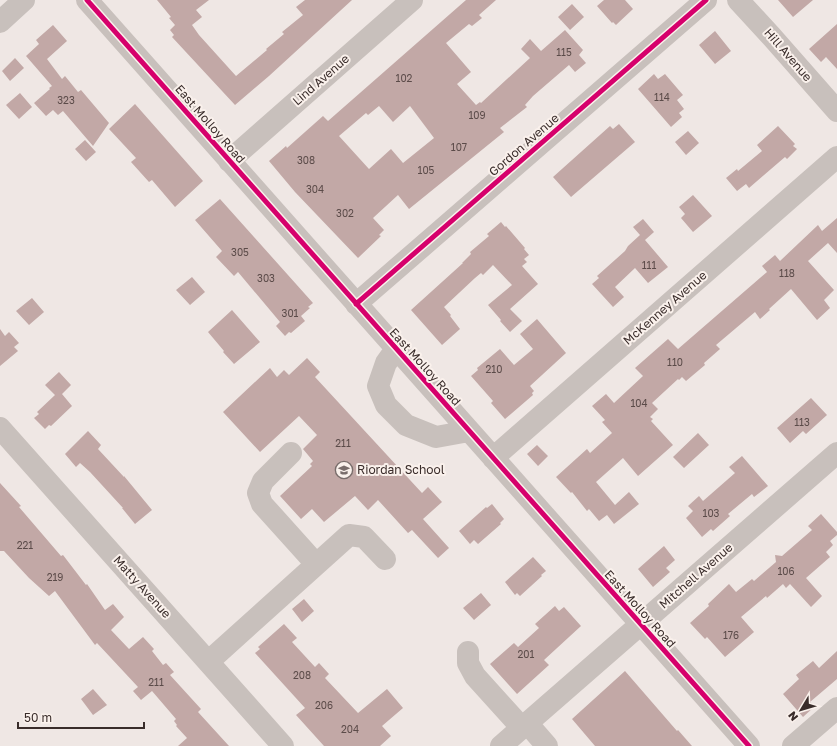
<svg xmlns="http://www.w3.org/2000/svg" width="837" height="746" viewBox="0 0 837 746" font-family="'Golos Text',sans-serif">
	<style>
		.building { fill: #c2a8a6; fill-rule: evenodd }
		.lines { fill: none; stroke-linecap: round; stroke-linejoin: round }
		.minor { stroke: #c8c0bc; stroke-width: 22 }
		.cycleway-casing { stroke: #faf1ec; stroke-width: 8 }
		.cycleway { stroke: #d6006c; stroke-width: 5 }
		.labels { text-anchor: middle; stroke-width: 4; stroke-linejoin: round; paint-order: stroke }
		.number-label { font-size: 10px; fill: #5b4b49 }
		.street-label { font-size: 12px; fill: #392c2a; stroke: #faf1ec }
		.poi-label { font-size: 12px; fill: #392c2a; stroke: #faf1ec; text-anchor: start }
	</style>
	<rect width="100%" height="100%" fill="#efe7e4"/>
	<path class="building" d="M157,0H209L196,10L202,17L192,25L199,35L236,76L267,50L266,49L284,34L282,32L303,15L296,7L305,0H352L269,76L235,105L172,37L174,35L170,30L175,25L169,18L171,17Z
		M466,0H496L479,15L482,18L472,26L469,24L446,43L471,72L457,84L476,105L480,102L481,103L530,58L521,49L530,39L541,51L565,30L583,50L579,55L586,63L575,72L569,65L533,96L525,105L527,107L500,128L504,132L409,209L398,195L373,218L384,230L379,235L381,236L358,258L295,192L269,161L286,146L287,148L323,116L328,121ZM379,106L393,122L410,106L434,138L403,163L391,149L369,169L339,136L366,113L368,115Z
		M604,0H625L633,9L616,25L613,22L612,23L597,6Z
		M778,0H813L793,17Z
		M572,4L584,17L570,30L558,17Z
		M837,24V69L826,57L821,62L809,49Z
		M53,25L67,41L47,59L62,79L65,76L78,92L81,90L109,123L93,146L63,111L58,115L53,110L46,116L34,103L50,89L49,88L52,86L26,56L39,44L36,40Z
		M715,31L731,51L715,64L699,45Z
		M15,58L24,68L10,81L2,71Z
		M654,74L658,79L665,74L683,95L677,100L684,109L679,113L682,117L671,127L638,89Z
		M20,93L32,107L19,119L6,105Z
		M135,104L203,181L175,207L152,180L149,182L131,162L136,158L109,129Z
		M619,124L635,142L571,197L553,177L610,126L613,129Z
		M778,126L795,144L793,146L797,149L787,159L785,157L749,188L746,184L737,191L726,178L737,169L738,171L762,151L757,145Z
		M688,131L699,143L686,155L675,142Z
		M85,140L96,152L86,161L75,149Z
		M693,195L712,216L693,232L681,218L685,214L679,207Z
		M220,199L313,303L308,307L310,308L301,316L305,321L291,333L289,332L285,336L276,326L280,322L238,272L234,276L216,257L222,251L195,220Z
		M837,218V253L828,243L808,261L834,290L824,300L830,308L817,320L791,289L769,309L770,310L760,319L755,312L716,345L720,349L704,363L705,365L686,381L682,377L679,380L678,379L652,403L658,409L650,417L653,419L651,421L673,445L638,476L623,458L596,482L615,505L629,492L639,504L614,524L607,515L599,521L589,509L587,511L572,492L571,493L556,477L587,449L590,453L612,433L602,422L605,420L592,406L606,394L614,403L643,376L635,368L668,339L678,349L767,272L762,266L775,255L780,261L818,225L822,231Z
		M643,219L654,232L645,240L668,267L648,283L635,268L615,287L624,297L613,307L592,284L599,278L597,276L625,251L628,246L640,235L633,227Z
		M501,222L505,227L506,226L525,248L524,249L529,255L524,259L527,262L522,266L538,284L510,309L522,321L510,332L500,321L501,320L488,305L512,285L493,265L483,275L481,273L475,278L444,307L451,315L450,316L460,329L442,345L411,310L463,263H462L471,254L470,252L489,236L487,234Z
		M192,277L205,292L190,305L176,290Z
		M32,298L44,312L29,325L16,311Z
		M232,310L260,342L234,364L223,352L224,351L208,332Z
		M537,319L566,353L530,386L534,391L532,393L533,395L505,419L491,403L493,401L471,376L478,370L477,368L500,349L514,365L533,349L520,334Z
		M0,329L5,336L9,332L19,343L14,347L18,351L0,366Z
		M307,358L320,372L315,377L422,493L428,487L442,502L423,519L449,548L438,558L412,530L408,533L378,500L368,510L355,496L324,522L312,509L301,519L280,496L312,466L310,464L313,461L303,449L317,435L299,416L260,452L223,412L270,368L277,377L284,370L289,375Z
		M59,372L71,385L62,394L72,406L51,426L49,425L45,429L34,418L39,414L37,412L55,395L45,385Z
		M811,398L827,415L806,434L803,431L790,443L777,428Z
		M88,431L101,445L98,449L124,477V476L152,510L135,524L122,508H123L90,472L80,463L76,467L65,454Z
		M698,433L709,445L684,468L673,457Z
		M537,445L548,456L538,466L527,454Z
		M742,456L768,486L754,497L752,494L728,514L730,516L713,531L711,529L702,537L686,518L693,511L688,506L699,496L703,501L735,473L729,467Z
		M0,483L21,506L19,507L61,556L63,555L86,585L87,584L105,610L113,604L124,617L111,630L129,649L143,637L154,649L152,651L163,665L166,663L174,672L170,675L201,709L198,712L229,746H178L187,738L176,726L177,725L174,721L176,719L152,691L141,700L133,691L138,687L97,643L95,645L55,591L49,596L29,578L4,551H0Z
		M492,504L504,519L500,523L501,524L478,544L474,540L470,544L459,531L486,507L487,508Z
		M821,514L837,532V535L830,541L833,545L826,552L830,557L806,578L822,596L811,607L790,584L786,588L783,584L767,598L766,596L741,617L754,632L725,657L707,637L705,639L690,623L709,606L708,604L729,584L736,592L752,579L754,581L776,562L775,555L782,556L812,530L808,526Z
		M664,546L675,560L666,568L670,572L653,587L638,569Z
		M533,557L546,571L541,575L542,576L520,596L517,593L515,595L505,582Z
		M481,593L491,605L474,620L463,608Z
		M304,599L314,611L302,622L292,609Z
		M555,606L559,611L564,607L581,626L544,660L549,665L517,694L490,664L514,643L518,647L539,628L535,624Z
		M284,624L297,638L292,642L315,667L319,663L329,674L325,678L358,713L387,689L403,708L382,726L391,736L380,746H324L296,715L305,708L255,653L260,649L258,647Z
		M837,651V679L810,702L814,707L803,717L783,694L799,679L796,675L813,661L819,668Z
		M625,671L677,731L678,730L692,746H595L572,719Z
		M93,689L107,705L93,715L81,699Z"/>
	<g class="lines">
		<path class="minor" d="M87,0L749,746
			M738,0L772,37L837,111
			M0,22L24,0
			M229,161L412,0
			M356,304L706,0
			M396,349L386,363L378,386L386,405L406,425L436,437L469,431
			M0,428L283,746
			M291,453L263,481L258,493L262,504L316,564
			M493,458L837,157
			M468,652V663L475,676L522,728
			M208,662L349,535L364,537L385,559
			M527,723L547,746
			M501,746L837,453
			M793,746L837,708"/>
		<defs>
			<path id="cycleway" d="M87,0L749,746
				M356,304L706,0"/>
		</defs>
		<use href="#cycleway" class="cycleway-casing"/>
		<use href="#cycleway" class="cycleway"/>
	</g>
	<defs>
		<symbol id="school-ring" viewBox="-11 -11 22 22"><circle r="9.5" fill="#faf1ec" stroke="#796d6b" stroke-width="1.5"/><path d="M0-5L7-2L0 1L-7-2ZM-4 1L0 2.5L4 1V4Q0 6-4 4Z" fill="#796d6b"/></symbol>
	</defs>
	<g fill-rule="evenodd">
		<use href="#school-ring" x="334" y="460" width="20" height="20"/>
	</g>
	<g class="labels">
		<g class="number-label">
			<text x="564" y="56">115</text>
			<text x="404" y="82">102</text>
			<text x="662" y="101">114</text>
			<text x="66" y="104">323</text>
			<text x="477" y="119">109</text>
			<text x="459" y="151">107</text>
			<text x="306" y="164">308</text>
			<text x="426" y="174">105</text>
			<text x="315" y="193">304</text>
			<text x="345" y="217">302</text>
			<text x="240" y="256">305</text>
			<text x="649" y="269">111</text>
			<text x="787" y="277">118</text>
			<text x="266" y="282">303</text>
			<text x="290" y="317">301</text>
			<text x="675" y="366">110</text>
			<text x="494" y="373">210</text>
			<text x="639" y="407">104</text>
			<text x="802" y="426">113</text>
			<text x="343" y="447">211</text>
			<text x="711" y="517">103</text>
			<text x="25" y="549">221</text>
			<text x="786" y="575">106</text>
			<text x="55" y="581">219</text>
			<text x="731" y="639">176</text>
			<text x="526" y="658">201</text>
			<text x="302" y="679">208</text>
			<text x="156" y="686">211</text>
			<text x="324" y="709">206</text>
			<text x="350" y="733">204</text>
		</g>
		<g class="street-label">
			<text transform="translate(788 55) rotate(49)" y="4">Hill Avenue</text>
			<text transform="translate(321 80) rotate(-41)" y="4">Lind Avenue</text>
			<text transform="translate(210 124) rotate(49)" y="4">East Molloy Road</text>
			<text transform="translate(524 145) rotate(-41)" y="4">Gordon Avenue</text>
			<text transform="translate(665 308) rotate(-41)" y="4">McKenney Avenue</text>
			<text transform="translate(425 367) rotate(48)" y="4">East Molloy Road</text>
			<text transform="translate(696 576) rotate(-41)" y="4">Mitchell Avenue</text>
			<text transform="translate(142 587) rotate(48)" y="4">Matty Avenue</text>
			<text transform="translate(640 609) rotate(48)" y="4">East Molloy Road</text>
		</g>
		<g class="poi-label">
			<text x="357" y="474">Riordan School</text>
		</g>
	</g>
	<g transform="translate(801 710) rotate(232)" stroke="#faf1ec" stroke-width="3" paint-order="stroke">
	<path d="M0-3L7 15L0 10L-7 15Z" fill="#392c2a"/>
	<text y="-6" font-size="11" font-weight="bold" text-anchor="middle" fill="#392c2a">N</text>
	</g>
	<path d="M18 722v6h126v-6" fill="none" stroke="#392c2a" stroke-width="2"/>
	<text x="24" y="722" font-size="12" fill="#392c2a" stroke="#faf1ec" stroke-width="3" paint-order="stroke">50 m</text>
</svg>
